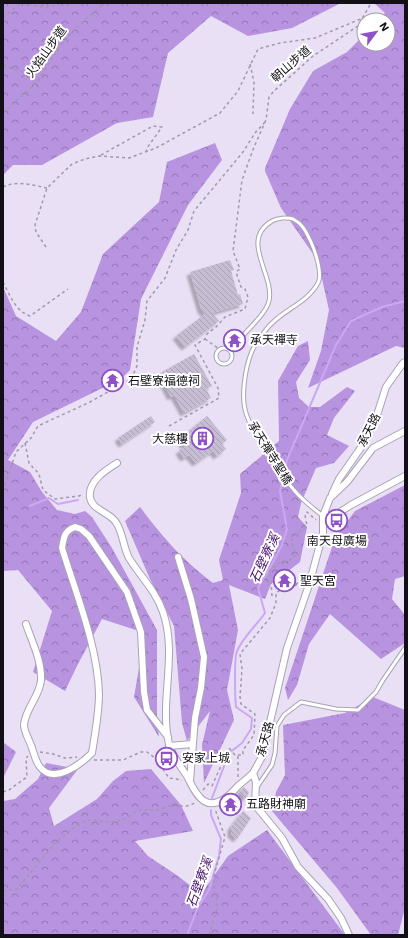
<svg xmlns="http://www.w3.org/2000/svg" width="408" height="938" viewBox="0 0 408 938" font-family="'Work Sans','Noto Sans TC',sans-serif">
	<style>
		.forest { fill: url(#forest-crowns) }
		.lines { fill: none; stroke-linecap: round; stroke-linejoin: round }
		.stream { stroke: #cca7f5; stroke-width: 2 }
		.building { fill: url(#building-back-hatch); filter: url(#shadow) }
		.service-casing { stroke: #aaa2b5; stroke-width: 5 }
		.minor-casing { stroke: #aaa2b5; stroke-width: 8 }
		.path { stroke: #a099a9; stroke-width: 1.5; stroke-dasharray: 3 3; stroke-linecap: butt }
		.service { stroke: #fff; stroke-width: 3 }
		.minor { stroke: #fff; stroke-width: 6 }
		.labels { text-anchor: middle; stroke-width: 4; stroke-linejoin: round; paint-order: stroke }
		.street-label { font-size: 12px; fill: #120f16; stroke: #fff }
		.poi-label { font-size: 12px; fill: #120f16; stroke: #fff; text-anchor: start }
		.water-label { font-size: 13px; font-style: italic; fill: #47126d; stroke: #fff }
	</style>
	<defs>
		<pattern id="forest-crowns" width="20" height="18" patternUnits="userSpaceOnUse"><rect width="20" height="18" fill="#b893e0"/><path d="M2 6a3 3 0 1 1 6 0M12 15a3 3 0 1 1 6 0" fill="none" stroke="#9476b5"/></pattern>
		<pattern id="building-back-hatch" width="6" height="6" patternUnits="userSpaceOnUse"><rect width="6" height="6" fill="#c6bdd2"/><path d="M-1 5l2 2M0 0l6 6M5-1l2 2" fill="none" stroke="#a9a1b4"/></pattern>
		<filter id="shadow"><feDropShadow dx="-3.5" dy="3.5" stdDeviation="1" flood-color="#0004"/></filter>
	</defs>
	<rect width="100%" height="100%" fill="#e9e0f5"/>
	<path class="forest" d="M3,3H341L292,28L248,36L211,16L168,53L153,117L117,123L42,165H13L3,175Z
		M374,3H405V348L396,346L308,388L321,351L329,310L318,261L281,208L265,171V168L290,109L313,71L347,52L364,35V44H388V20H378L385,13Z
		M215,143L222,160L188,205L141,299L130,370L121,379L33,422L8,460L30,472L42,492L57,510L75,514L85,511L92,517L112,548L157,630V719L159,737L134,697L145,633L102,619L77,666L65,691L33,672L52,611L18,570L3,571V287L16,316L56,341L81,312L103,254L159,202L167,162Z
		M308,341L310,360L296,382L299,398L309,407H320L347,387L355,391L334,418L327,435L349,446L334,463L316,468L301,503L298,517L307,527L300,562L271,584L265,599L229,585L238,630L227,690L234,720L204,783L202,745L210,711L187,741L182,723L174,626L150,579L125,521L140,507C163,538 183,560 213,583L223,580L219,560L241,493L240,474L279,441L278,381L298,346Z
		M405,485V576L395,579L392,599L405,615V643L381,659L330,614L309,644L297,685L288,700L285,688L335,538L355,511Z
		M373,697L405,710V908L398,935H371L337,888L272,811L276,792L285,775L283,725L345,713Z
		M3,742L16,752L3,778Z
		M46,763L78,769L49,808L54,826L97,799L113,781L126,771L151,769L181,805L193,831L135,841L148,856L178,876L201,894L228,856L267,830L345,935H3V801L15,799L38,779Z"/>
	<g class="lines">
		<path class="stream" d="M30,506L49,498L58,504L78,500
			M212,798L229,753L242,743L251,729L252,718L236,707C235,698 234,658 237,651C243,637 256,626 265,613L258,588L272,564L282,545L287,529L280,491L287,460L336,345L351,321L382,307L405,301
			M187,935L198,907L209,890L219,856L221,839L211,815V810"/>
	</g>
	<path class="building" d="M230,260L234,270L231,271L238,295L240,294L243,304L212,313L219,321L185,347L176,336L205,314L201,309L190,272Z
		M194,354L212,386L206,389L211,398L184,413L174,395L171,397L162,380L166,378L162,372Z
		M110,375L117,379L113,387L106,383Z
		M151,416L155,422L122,444L118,438Z
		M207,416L227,440L222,444L226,449L217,456L213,451L196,463L189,455L184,458L179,451L185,446L179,439Z
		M244,787L249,792L246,799L239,792Z
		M243,811L251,818L237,839L231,834V827Z"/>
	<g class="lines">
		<defs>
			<path id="service" d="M216 356a8 8 0 1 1 16 0a8 8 0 1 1-16 0Z
				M231,351C240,335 265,317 269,301C275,275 239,240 272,221C278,218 287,217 293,219C303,224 306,232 311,242C315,251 323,274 318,283C306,305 280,310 265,331C261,337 255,344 252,351C245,368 240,399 247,416C252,431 264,444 272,457C279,468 285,480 294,490C302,500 313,508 323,516
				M257,787L272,765L275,753L277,726L284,715L301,702L336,709L358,710L376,692L383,680L405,648"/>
			<path id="minor" d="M117,463C106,470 88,481 90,497C91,509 108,512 115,521C123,531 123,547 129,558C140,576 156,591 163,612C178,655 159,701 169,744C171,754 181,767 187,776C191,784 196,796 204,801C217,809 231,794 239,785C244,781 249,777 253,773C256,768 259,762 262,757L287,648L309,585L323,533V516L330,498L347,482L373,448L405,431
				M332,494L339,479L362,446L377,415L386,387L403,363L405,362
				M323,516L337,514L351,505L405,476
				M178,557L191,599L204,657L201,688L195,718L190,781
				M26,624C32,642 42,661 41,680C40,696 25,709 24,725C24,732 30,741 32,748C34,754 36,762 40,767C54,785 81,764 92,753C95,734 99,713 99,694C98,647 76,594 62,548C64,537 64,531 75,527L81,529L89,536L127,592L141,632L144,692L147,710L168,737
				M169,746L192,744
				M253,773L256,782L255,805L282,838L298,867L328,899L341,918L349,935"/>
		</defs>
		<use href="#service" class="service-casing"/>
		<use href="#minor" class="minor-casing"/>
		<path class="path" d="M22,3L46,8L62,3
			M3,17L22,3
			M250,64L254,82L253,114
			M3,65L26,73L35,83
			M3,113L38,81L59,47L75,29L104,3
			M101,155L153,126L162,127L147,148L146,152
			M3,187C17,180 32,185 47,188
			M46,247L36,232L35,225L47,188L72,164L85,159L99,156L129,158L156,148L220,113L238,91L258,49L280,43L315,38L363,18
			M3,282C10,295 15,311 30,316L68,289
			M205,339L219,349
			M169,426L219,398L218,388L195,345L205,339L207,334L216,327L225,317L245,309L248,297L245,289L241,287L236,272L240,269L233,251L242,180L254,147L266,120L269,97L274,91L313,56L358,26L371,3
			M25,443L29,463L39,474L43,490L55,499L79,496L83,494
			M3,491L16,452L31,438L38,426L90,402L131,379L137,366V347L145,320L147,301L165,278L176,250L188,230L194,211L243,152L255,133L265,122
			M296,585L299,580L304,578
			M279,590L281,585
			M272,596L270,570L279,563L287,562L296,555L291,541L294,536L307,526L305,515L307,512L316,520
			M40,752L53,754L65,758L77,757
			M94,760H123L141,752H147L155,758L169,778L182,780
			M238,777V755
			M203,790L208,784L212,786L229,748L235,755H243V750L254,735L255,714L241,704L240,697L242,669L240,654L270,618L276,603V593L286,586L302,585
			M3,792L9,790L27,777L26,758L28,756
			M3,891L17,889L55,843L71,830L86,820L114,822L123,820L139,810H157L169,806H187L195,803
			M209,935L217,909V899L214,891V875L225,837L216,812L217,809"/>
		<use href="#service" class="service"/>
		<use href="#minor" class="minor"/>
	</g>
	<defs>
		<symbol id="temple-ring" viewBox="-11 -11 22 22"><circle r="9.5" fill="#fff" stroke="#8f51c7" stroke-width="1.5"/><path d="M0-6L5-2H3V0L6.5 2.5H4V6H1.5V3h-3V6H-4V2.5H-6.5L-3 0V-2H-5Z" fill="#8f51c7"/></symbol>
		<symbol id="building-ring" viewBox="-11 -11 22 22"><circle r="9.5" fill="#fff" stroke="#8f51c7" stroke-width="1.5"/><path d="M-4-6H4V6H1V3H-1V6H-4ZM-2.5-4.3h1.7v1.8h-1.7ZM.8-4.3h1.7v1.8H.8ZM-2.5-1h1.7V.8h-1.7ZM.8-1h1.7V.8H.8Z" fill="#8f51c7"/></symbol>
		<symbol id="bus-ring" viewBox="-11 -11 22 22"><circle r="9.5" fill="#fff" stroke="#8f51c7" stroke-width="1.5"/><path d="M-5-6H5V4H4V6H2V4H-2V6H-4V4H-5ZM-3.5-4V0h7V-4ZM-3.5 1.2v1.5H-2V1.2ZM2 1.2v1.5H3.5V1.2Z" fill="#8f51c7"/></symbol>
	</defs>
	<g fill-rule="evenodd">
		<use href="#temple-ring" x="222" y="328" width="25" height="25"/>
		<use href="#temple-ring" x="100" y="368" width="25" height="25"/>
		<use href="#building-ring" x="190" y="426" width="25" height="25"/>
		<use href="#bus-ring" x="324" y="508" width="25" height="25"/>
		<use href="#temple-ring" x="272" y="568" width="25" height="25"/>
		<use href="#bus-ring" x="154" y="746" width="25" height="25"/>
		<use href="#temple-ring" x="218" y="792" width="25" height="25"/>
	</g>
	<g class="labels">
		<g class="street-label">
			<text transform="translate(46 52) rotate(-54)" y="4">火焰山步道</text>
			<text transform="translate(291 64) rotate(-41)" y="4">朝山步道</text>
			<text transform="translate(369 430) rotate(-63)" y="4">承天路</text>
			<text transform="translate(270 453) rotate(58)" y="4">承天禪寺聖橋</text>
			<text transform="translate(265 739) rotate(-75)" y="4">承天路</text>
		</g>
		<g class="poi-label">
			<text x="250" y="344">承天禪寺</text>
			<text x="128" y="385">石壁寮福德祠</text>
			<text x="188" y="443" text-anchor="end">大慈樓</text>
			<text x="337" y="545" text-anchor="middle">南天母廣場</text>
			<text x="300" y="585">聖天宮</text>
			<text x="182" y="762">安家上城</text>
			<text x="246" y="808">五路財神廟</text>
		</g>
		<g class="water-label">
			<text transform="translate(264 558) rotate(-65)" y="5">石壁寮溪</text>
			<text transform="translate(199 882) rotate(-70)" y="5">石壁寮溪</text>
		</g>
	</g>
	<rect width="408" height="938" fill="none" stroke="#120f16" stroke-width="8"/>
	<g transform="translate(376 32) rotate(58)"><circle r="19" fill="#ffffff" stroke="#a09fa2"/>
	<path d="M0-3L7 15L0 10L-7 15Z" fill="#8f51c7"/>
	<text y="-6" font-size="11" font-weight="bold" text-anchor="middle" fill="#120f16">N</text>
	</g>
</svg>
